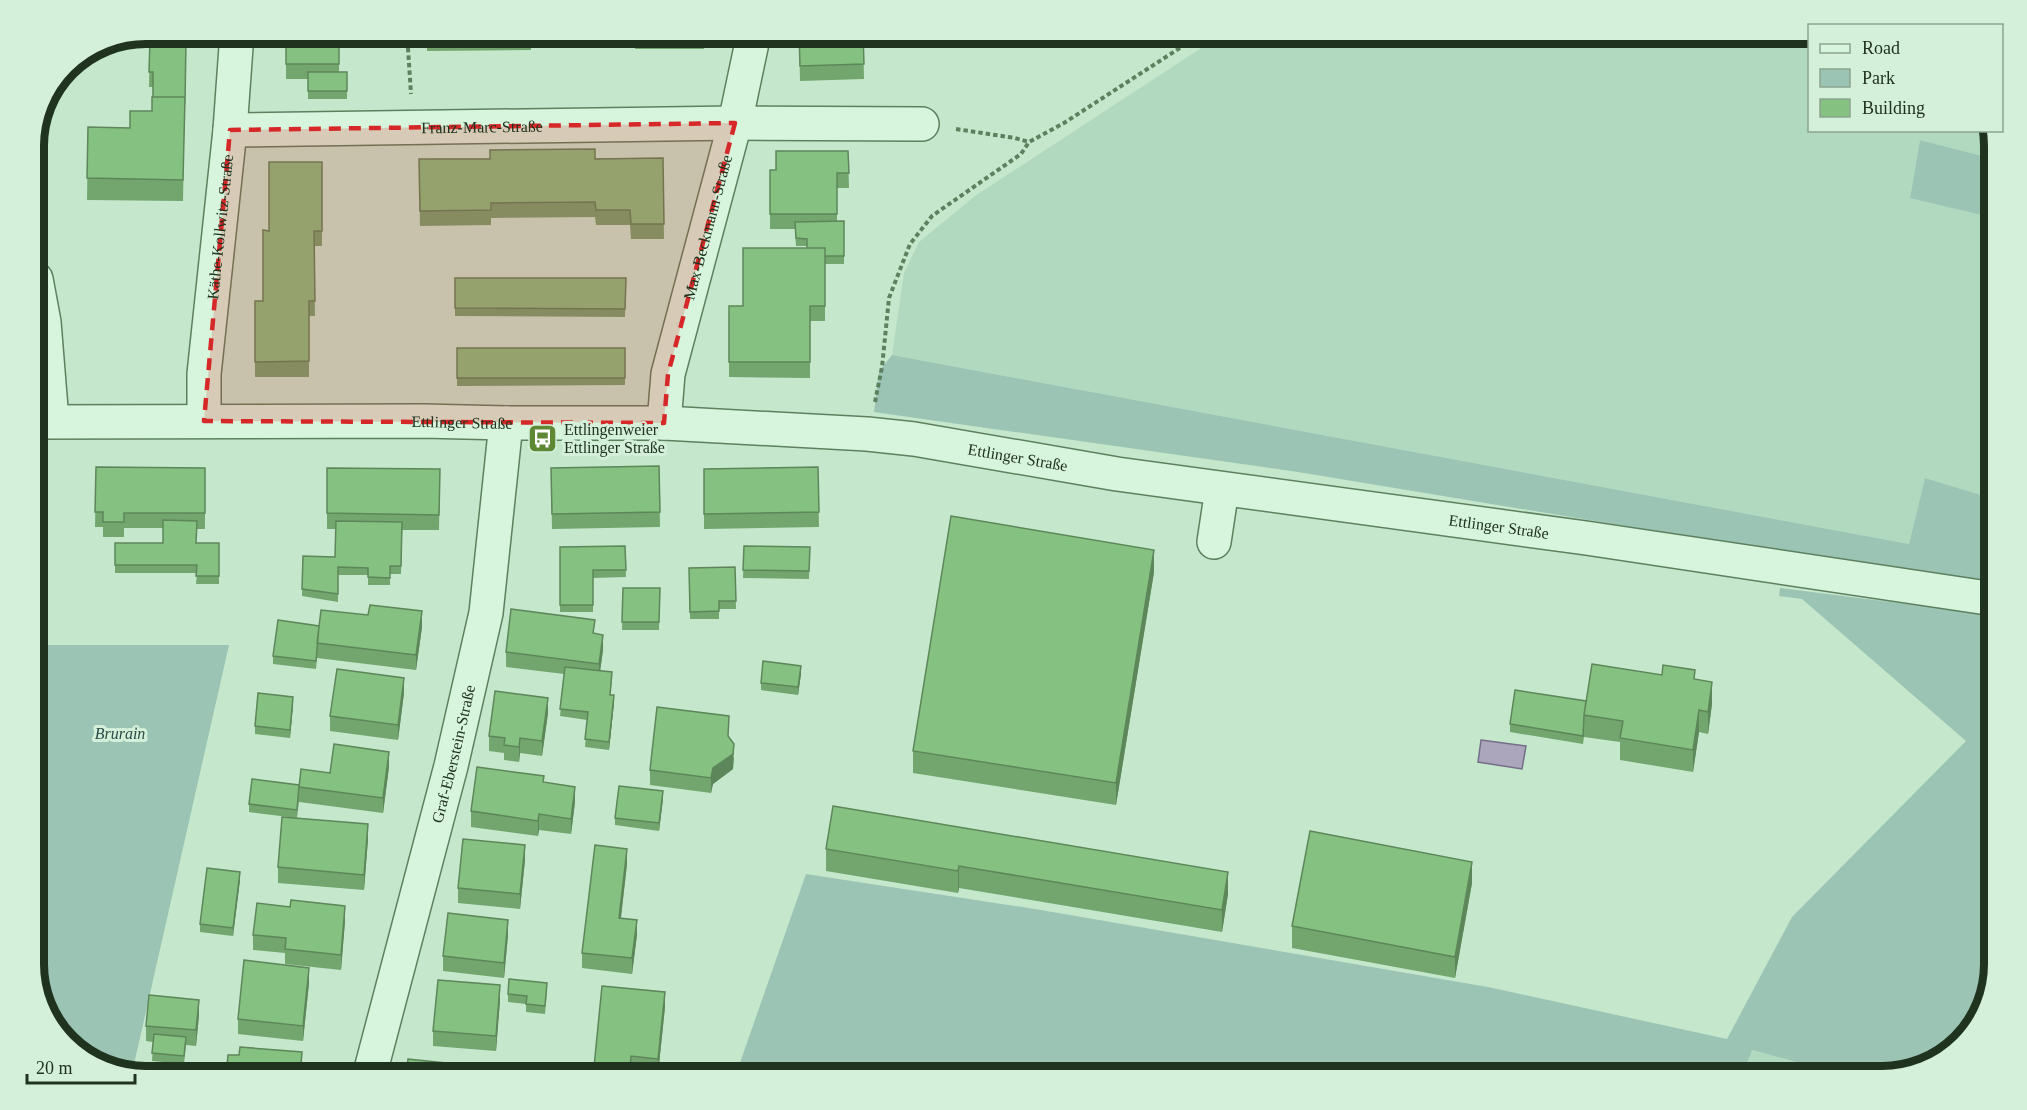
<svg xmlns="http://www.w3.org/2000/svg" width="2027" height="1110" viewBox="0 0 2027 1110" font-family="'Times New Roman',serif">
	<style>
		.farmland { fill: #b1d9bf }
		.green { fill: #9bc4b5 }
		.water { fill: #aba6bc; stroke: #756e89; stroke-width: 1.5 }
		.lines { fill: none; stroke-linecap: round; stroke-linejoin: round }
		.minor-casing { stroke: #5d815f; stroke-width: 36 }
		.path { stroke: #5d815f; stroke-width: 4; stroke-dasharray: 4.5 3; stroke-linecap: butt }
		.minor { stroke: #d7f4dd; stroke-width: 33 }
		.wall { fill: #72a66e }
		.shaded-wall { fill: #5d875a }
		.building { fill: #85c180; stroke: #5d875a; stroke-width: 1.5 }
		.marked { fill: #d62828; fill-opacity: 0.2; stroke: #d62828; stroke-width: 4.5; stroke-dasharray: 12 8; stroke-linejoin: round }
		.labels { text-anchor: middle; stroke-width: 6; stroke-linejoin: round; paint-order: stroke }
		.street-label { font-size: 16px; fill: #20331f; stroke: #d4f0da }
		.poi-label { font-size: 16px; fill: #20331f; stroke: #d4f0da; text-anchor: start }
		.park-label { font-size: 16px; font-style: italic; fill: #294c44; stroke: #d4f0da }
		.rim { fill: none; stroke: #20331f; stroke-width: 8 }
	</style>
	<rect width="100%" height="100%" fill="#c5e8cc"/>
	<path class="farmland" d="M1224,33H1809L1810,130H1991L1994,139V159L1920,140L1910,197L1994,218V499L1925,478L1909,544L892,355L904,273L919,242L975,196Z
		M1751,1050L1851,1077H1742Z"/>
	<path class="green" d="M1920,140L1994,159V218L1910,198Z
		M892,355L1909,544L1925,478L1994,499V584L1673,534L1298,472L874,412L879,371Z
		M1780,588L1994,615V965L1979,1020L1938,1062L1882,1077H1851L1752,1050L1742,1077H735L806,874L1035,909L1488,987L1727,1039L1792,917L1966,741L1802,599L1779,596Z
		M33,645H229L132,1073L90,1062L48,1021L33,971Z"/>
	<path class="water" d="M1481,740L1526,746L1522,769L1478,762Z"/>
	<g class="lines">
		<defs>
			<g id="minor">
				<path id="s1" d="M230,130L735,123L922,124"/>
				<path d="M33,276L36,279L44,322L52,421"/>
				<path id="s2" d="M204,421V374L230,130L237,33"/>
				<path id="s3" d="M33,422L423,421L506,423H664L867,434L914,439L1117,474L1586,538L1994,599"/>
				<path id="s4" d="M664,423L668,374L735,123L754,33"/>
				<path d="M1214,542L1222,489"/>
				<path id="s5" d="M369,1077L451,766L486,613L506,423"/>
			</g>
		</defs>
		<use href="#minor" class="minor-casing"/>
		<path class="path" d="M407,33L411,94
			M956,129L1015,138L1029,142
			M875,402L882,367L889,298L910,244L932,216L1021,154L1029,142L1064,123L1203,33"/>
		<use href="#minor" class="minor"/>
	</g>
	<path class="wall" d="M286,33H339V72H347V99H308V79H286Z
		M427,33H704V49H635V40L531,41V50L427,51Z
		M799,33H863L864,79L800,81Z
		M150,38L186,39L183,201L87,200L88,127L130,128L152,111L153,87H149Z
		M848,151L849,188H837V221H844V264H825V321H810V378L729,377V306H743L807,248V246H796L795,229H770V170H776Z
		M663,158L664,239H631L630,225H596L595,217L491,218V225L420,226L419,159Z
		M322,162V246H314L315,316H309V377H255V301H263L269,231Z
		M33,199L42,214L41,247H33Z
		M455,278H626L625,317L455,316Z
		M457,348H625V385L457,386Z
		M659,466L660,527L552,529L551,468Z
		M96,467L205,468V529H196V543H219V584H196L197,573H115V543H163V528H124V537H103V527H95Z
		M818,467L819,527L704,529V469Z
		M327,468L440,469L439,530H402L401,574H390V585H368V575H338V602L302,596L303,556L335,557V529H327Z
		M625,546L626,577L593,578V612H560V547Z
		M744,546L810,547L809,579L743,578Z
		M735,567L736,609H719V619H690L689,568Z
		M1154,572L1116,805L913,773V751Z
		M623,588H660L659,630H622Z
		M319,626L422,627L416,670L317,658L316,669L273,664V656Z
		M595,634L603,650L600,671L612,680L610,695L614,703L609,750L585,747L587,720L560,716L564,674L506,667V652Z
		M801,674L798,695L761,690V683Z
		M1662,675L1695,679L1712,704L1708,734L1699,732L1693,772L1620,760V742L1584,737L1583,744L1510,732V724L1586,701Z
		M404,693L398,740L330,731V716Z
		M293,705L290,738L255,734V726Z
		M548,713L542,756L520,753L519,762L504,760V753L489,751V736Z
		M729,737L734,759L733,769L713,784L711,793L650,785V770Z
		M389,767L383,813L299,802V801L297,818L249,812V804L330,773Z
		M544,782L575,802L571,834L539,830L538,836L471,827V811Z
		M663,799L659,831L615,825V818Z
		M368,839L364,890L278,883V867Z
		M826,849L1228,894L1222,932L959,888L958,893L826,871Z
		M525,860L520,909L458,903V888Z
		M627,864L621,918L637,935L632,974L582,968V953Z
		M240,880L233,936L200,932V924Z
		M1472,883L1455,978L1292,948V926Z
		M345,921L341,970L285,964V953L253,950V935Z
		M508,935L504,978L443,971V956Z
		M309,983L303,1041L238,1034V1019Z
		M547,990L545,1014L526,1012V1004L508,1002V994Z
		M500,1000L496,1051L433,1046V1031Z
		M665,1007L658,1074L631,1072V1077H594V1067Z
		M199,1015L196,1046L186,1045L184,1064L152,1061L153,1042L146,1041V1026Z"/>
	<path class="shaded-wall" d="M1154,550V572L1116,805V783Z
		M422,611V627L416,670V655Z
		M603,635V650L599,679V664Z
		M801,666V674L798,695V687Z
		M404,678V693L398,740V725Z
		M1712,682V704L1708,734V712Z
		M614,695V703L609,750V742Z
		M293,697V705L290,738V730Z
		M548,698V713L542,756V741Z
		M1699,710V732L1693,772V750Z
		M520,738V753L519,762V747Z
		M734,744L733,769L713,784L711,793V778L713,768Z
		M389,752V767L383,813V798Z
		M575,787V802L571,834V819Z
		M663,791V799L659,831V823Z
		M539,814V830L538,836V821Z
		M368,824V839L364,890V875Z
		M525,845V860L520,909V894Z
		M627,849V864L619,933V918Z
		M1472,862V883L1455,978V957Z
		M959,866V888L958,893V871Z
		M240,872V880L233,936V928Z
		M1228,872V894L1222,932V910Z
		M345,906V921L341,970V955Z
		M508,920V935L504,978V963Z
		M637,920V935L632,974V958Z
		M309,968V983L303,1041V1026Z
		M500,985V1000L496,1051V1036Z
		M665,992V1007L658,1074V1059Z
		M199,1000V1015L196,1046V1030Z
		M302,1052V1067L301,1077H300Z"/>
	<path class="building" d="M286,33H339V64H286Z
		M427,33H531V35L427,36Z
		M635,33H704V34H635Z
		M799,33H863L864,64L800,66Z
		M150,38L186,39L185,104V97H153V72H149Z
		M308,72H347V91H308Z
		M152,97H185L183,180L87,178L88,127L130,128V111H152Z
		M595,149V159L663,158L664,224H631L630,210H596L595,202L491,203V210L420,211L419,159H490V150Z
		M776,151H848L849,173H837V214H770V170H776Z
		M269,162H322V231H314L315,301H309V361L255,362V301H263V230L269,231Z
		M33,199H42L41,232H33Z
		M844,221V256H825V248H807V239L796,238L795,222Z
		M743,248H825V306H810V362H729V306H743Z
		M455,278H626L625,309L455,308Z
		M457,348H625V378H457Z
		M659,466L660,512L552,514L551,468Z
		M96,467L205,468V513H124V522H103V512H95Z
		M818,467L819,512L704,514V469Z
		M327,468L440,469L439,515L327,513Z
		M951,516L1154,550L1116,783L913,751Z
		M163,520L197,521L196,543H219V576H196L197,565H115V543H163Z
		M336,521L402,522L401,566H390V578L368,577V568L338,567V594L302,589L303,556L335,557Z
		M625,546L626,570H593V605H560V547Z
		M744,546L810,547L809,571L743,570Z
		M735,567L736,601H719V611L690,612L689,568Z
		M623,588H660L659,622H622Z
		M370,605L422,611L416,655L317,643L321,610L368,615Z
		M511,609L595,620L593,633L603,635L599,664L506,652Z
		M278,620L319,626L316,661L273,656Z
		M763,661L801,666L798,687L761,683Z
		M1592,664L1662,675L1663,665L1695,670L1694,679L1712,682L1708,712L1699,710L1693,750L1620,738L1623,721L1584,715Z
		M565,667L612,672L610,695H614L609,742L585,739L588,712L560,709Z
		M337,669L404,678L398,725L330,716Z
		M1515,690L1586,701L1584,715L1583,736L1510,724Z
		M495,691L548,698L542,741L520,738L519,747L504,745L505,738L489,736Z
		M258,693L293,697L290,730L255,726Z
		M657,707L729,716L728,736L734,744L733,754L713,768L711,778L650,770Z
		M334,744L389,752L383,798L299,787L301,769L330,773Z
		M477,767L544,776L543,782L575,787L571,819L539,814L538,821L471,811Z
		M252,779L299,785L297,810L249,804Z
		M619,786L663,791L659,823L615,818Z
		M833,806L1228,872L1222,910L959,866L958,871L826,849Z
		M282,817L368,824L364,875L278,867Z
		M1310,831L1472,862L1455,957L1292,926Z
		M463,839L525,845L520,894L458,888Z
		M595,845L627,849L619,918L637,920L632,958L582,953Z
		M207,868L240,872L233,928L200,924Z
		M291,900L345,906L341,955L285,949L286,938L253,935L257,903L290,907Z
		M448,913L508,920L504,963L443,956Z
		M244,960L309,968L303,1026L238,1019Z
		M509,979L547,983L545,1006L526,1004L527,996L508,994Z
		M438,980L500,985L496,1036L433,1031Z
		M602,986L665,992L658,1059L631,1056L630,1070L594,1067Z
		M149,995L199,1000L196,1030L146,1026Z
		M154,1034L186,1037L184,1056L152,1053Z
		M240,1047L302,1052L300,1077H226L228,1055H239Z
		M408,1059L465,1065L464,1077H406Z
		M160,1067L202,1072L201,1077H159Z"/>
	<path class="marked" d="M735,123L668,374L664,423L204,421L230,130Z"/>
	<defs>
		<symbol id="bus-square" viewBox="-11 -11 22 22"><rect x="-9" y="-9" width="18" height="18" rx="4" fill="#5f8835" stroke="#d4f0da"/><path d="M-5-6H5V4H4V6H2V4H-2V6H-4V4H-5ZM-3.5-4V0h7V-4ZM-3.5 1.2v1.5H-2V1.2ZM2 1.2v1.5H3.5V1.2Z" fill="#fff"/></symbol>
	</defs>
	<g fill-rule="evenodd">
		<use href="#bus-square" x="526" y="422" width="33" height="33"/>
	</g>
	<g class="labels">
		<g class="street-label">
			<text dy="6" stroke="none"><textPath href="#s1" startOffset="252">Franz-Marc-Straße</textPath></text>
			<text dy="6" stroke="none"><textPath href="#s2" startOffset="195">Käthe-Kollwitz-Straße</textPath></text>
			<text dy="6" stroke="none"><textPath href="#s4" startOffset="201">Max-Beckmann-Straße</textPath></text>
			<text dy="6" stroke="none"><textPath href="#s3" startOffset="429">Ettlinger Straße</textPath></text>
			<text dy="6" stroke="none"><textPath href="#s3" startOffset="987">Ettlinger Straße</textPath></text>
			<text dy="6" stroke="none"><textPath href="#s3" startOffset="1473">Ettlinger Straße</textPath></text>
			<text dy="6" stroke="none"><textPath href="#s5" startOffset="334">Graf-Eberstein-Straße</textPath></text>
		</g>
		<g class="poi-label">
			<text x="564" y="435">Ettlingenweier<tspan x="564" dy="18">Ettlinger Straße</tspan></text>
		</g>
		<g class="park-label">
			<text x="120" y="739">Brurain</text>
		</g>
	</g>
	<path d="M0 0H2027V1110H0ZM146 44H1882A102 102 0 0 1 1984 146V964A102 102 0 0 1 1882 1066H146A102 102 0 0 1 44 964V146A102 102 0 0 1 146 44Z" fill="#d4f0da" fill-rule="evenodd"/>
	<path class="rim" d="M146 44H1882A102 102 0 0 1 1984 146V964A102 102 0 0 1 1882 1066H146A102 102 0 0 1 44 964V146A102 102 0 0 1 146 44Z"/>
	<rect x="1808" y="24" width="195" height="108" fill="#d4f0da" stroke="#8ca48f" stroke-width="1.5"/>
	<rect x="1820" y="44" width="30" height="9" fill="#d7f4dd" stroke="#8ca48f" stroke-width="1.5"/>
	<text x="1862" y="54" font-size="18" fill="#20331f">Road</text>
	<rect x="1820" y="69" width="30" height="18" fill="#9bc4b5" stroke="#8ca48f" stroke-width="1.5"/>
	<text x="1862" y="84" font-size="18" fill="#20331f">Park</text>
	<rect x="1820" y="99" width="30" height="18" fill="#85c180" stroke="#8ca48f" stroke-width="1.5"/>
	<text x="1862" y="114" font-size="18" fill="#20331f">Building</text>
	<path d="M27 1074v9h108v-9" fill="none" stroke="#20331f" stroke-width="3"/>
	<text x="36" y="1074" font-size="18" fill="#20331f" stroke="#d4f0da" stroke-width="4.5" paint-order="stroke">20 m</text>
</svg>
